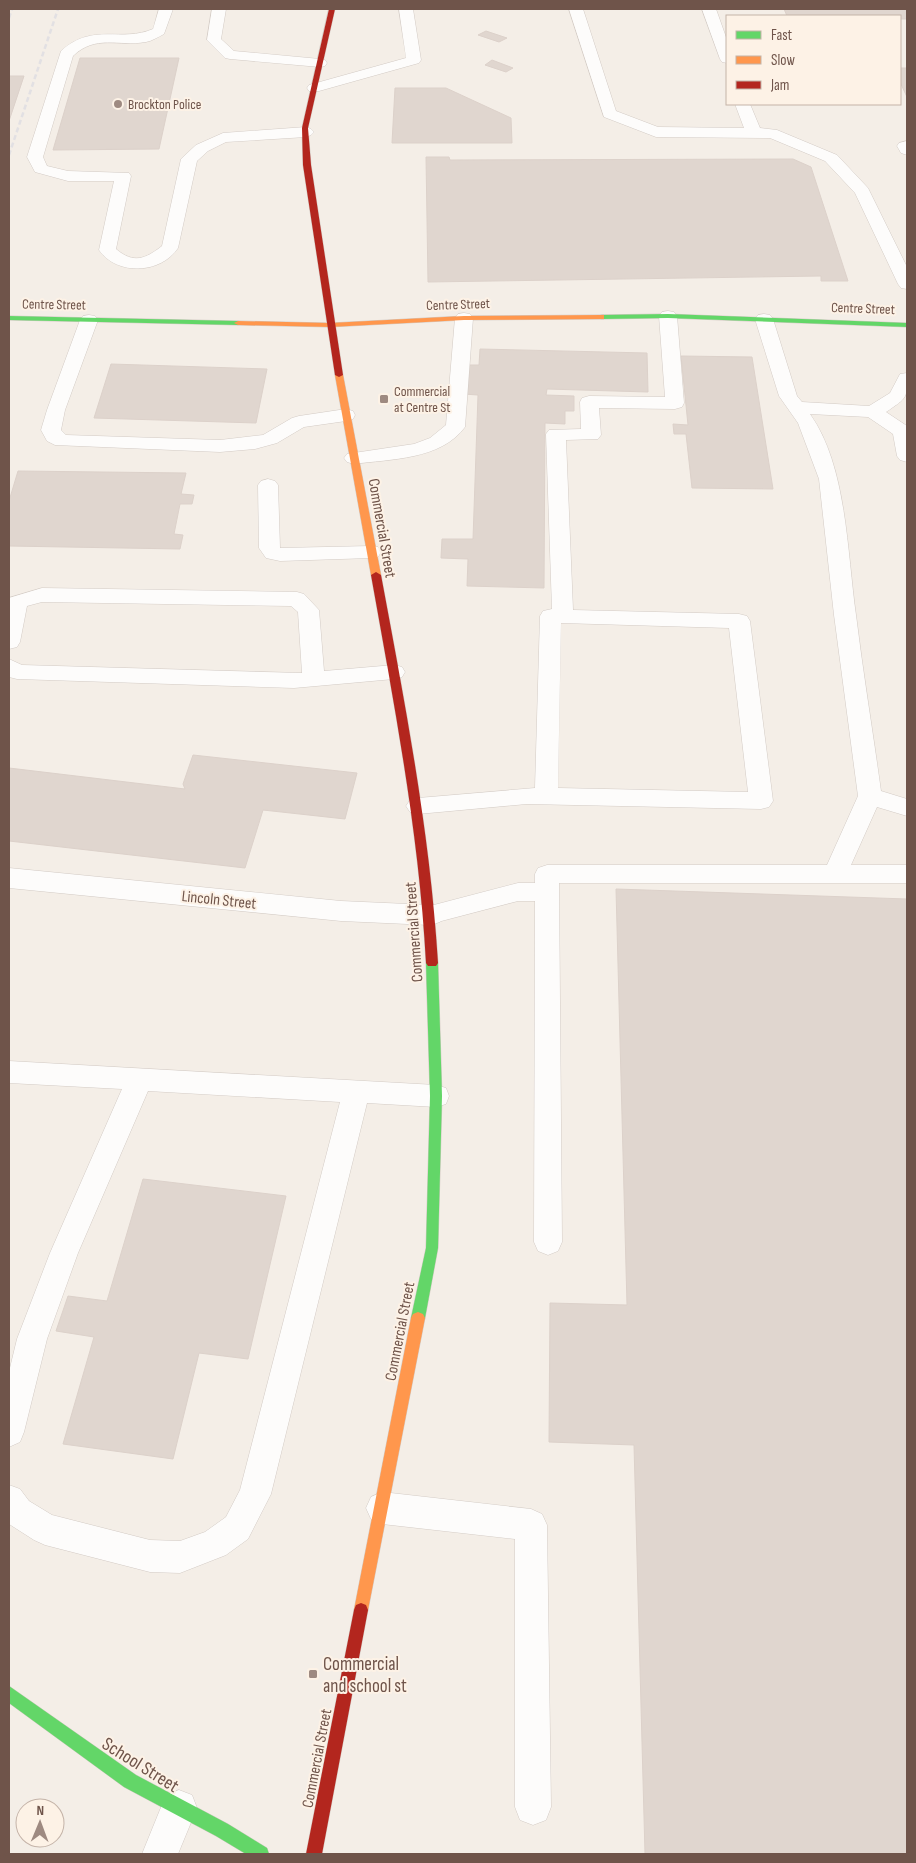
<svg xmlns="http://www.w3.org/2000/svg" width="916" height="1863" viewBox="0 0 916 1863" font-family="'Sofia Sans Condensed',sans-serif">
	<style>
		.building { fill: #e0d6cf; stroke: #dcd1ca }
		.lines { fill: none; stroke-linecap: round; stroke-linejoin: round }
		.lane-casing { stroke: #d3cbc5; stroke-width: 1 }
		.street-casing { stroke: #d3cbc5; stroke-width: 1 }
		.fast-casing { stroke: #d3cac4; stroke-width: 1 }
		.slow-casing { stroke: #d3cac4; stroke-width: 1 }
		.jam-casing { stroke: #d3cac4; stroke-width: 1 }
		.lane { fill: #fdfcfb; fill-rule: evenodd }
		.street { fill: #fdfcfb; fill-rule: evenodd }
		.fast { fill: #63d668; fill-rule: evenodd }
		.slow { fill: #ff974d; fill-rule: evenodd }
		.jam { fill: #b3261e; fill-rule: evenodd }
		.rail { stroke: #e2e0e3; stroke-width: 2.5; stroke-dasharray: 5 3; stroke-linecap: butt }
		.poi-dot { fill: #9e8a81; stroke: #fdf2e6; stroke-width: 2 }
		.labels { text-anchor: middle; stroke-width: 4; stroke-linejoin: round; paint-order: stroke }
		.far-poi-label { font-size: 14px; fill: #6f544a; stroke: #fdf2e6; text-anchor: start }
		.far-street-label { font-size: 14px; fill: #6f544a; stroke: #fdf2e6 }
		.street-label { font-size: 16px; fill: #6f544a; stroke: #fdf2e6 }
		.near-poi-label { font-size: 19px; fill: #6f544a; stroke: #fdf2e6; text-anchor: start }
		.near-street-label { font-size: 19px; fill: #6f544a; stroke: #fdf2e6 }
	</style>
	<rect width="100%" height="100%" fill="#f4eee7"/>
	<path class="building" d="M784,9H906L907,19H900V16H787Z
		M486,31L507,38L499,42L478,35Z
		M80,58H179L159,149L53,150Z
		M492,60L513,68L506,72L485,65Z
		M900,68H907V97L900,82Z
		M9,76H24L9,121Z
		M395,88H446L511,118L512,143H392Z
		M426,157H449L450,160L793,159L811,167L848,281H821V276L428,282Z
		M480,349L647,353L648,392L547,389L546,395L574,396V411H565V424L545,423L544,588L467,586L468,559L441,558L442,539H473L478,395L463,394L462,365H479Z
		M681,356L752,357L773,489L692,488L686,434H674L673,424L688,425Z
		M111,364L267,369L256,423L94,418Z
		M18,471L186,473L181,494L194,495L192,504H180L174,534L183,535L180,549L9,546V501Z
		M193,755L357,773L345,819L263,810L245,868L9,841V768L185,789L183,784Z
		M616,889L907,899V1854H645L634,1445L549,1442L550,1303L627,1305Z
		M143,1179L286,1196L248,1359L199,1353L173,1459L63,1444L94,1337L56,1331L68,1296L107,1301Z"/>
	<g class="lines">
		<defs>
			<path id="lane" d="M159,9H173L164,34C158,37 152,41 146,42C118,47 96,34 73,56L43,157L47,166L68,171L129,173L131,176L116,249C134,264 145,259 162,246L181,159L196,145L223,133L306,127L311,129L314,132L311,135L306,137L226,142L208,151L197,161L178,248C161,274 117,276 99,250L114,181H68L35,172L27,157L61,51C93,22 121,43 153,29Z
				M212,9H226L221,39L234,51L320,59L325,60L327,63L325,66L320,67L230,59L225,58L207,40Z
				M399,9H413L421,60L419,63L319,91H309L307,88L309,85L406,58Z
				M569,9H583L616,111L658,127L744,128L735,104H750L760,128L777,130L837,155L868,188L907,267V289L901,288L898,284L855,193L825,161L770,138L656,137L604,117Z
				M702,9H716L727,40V63L722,62L720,59Z
				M907,141V155L901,153L897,146L899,143Z
				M668,311L674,312L677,316L684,403L682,407L675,409L599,408L601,435L598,439L566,440L573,610L739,614L747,616L750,621L773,801L769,807L761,809L527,804L418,814L410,812L406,806L410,800L418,798L535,788L540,616L543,611L552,609L546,434L549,430L581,429L580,402L582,398L589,396L665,397L659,316L662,312ZM561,623L729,628L748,792L558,788Z
				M464,313L470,314L473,318L465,427C441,460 390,459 354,464L347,462L344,458L347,454L414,444L430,438L446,425L455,318L458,314Z
				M764,314L770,315L773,319L797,396L802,402L869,406L890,393L900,374L907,373C907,399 908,397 886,412L907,426V462L900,460L897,456L893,434L868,417L810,414C847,466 847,552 856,615C863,673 873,732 881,791L907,799V816L877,807L851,865H907V883H559L562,1242L558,1251L548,1255L538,1251L534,1242L535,901H518L430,924L421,922L418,915L421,908L430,906L518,883H535V874L538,868L547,865H827L858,796L834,615L819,479L798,423L779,396L755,319L758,315Z
				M89,315L95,316L98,320L65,410L61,430L66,435L220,440L263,435L292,418L299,416L346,409L353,411L355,415L353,419L346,421L304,427L277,443L255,449L220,452L55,445L47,441L41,430L47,410L80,320L83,316Z
				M268,479L275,481L278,485L280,548L371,546L378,547L381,552L378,557L371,558L280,561L266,558L259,548L258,485L261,481Z
				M42,588L297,592L304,594L319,610L324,671L394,665L402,667L405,672L402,677L394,679L294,688L17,679L9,677V659L22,665L302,673L298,612L291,606L42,602L27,606L20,642L17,647L9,649V598Z
				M9,1061L436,1085L446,1088L449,1096L446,1104L436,1107L367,1103L271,1494L248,1539L226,1555L180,1573L150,1572L45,1545L34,1540L9,1524V1485L20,1489L29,1501L52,1515L150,1540L180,1541L205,1532L226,1517L240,1490L340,1102L148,1091L78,1253L47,1339L24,1432L20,1442L9,1447V1372L17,1339L50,1253L122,1089L9,1083Z
				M382,1492L531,1509L542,1514L547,1525L551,1807L546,1820L533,1825L520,1820L515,1807V1539L382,1524L371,1519L366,1508L371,1497Z
				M179,1790L192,1795L197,1808L178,1854H142L166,1795Z"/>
			<path id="street" d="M9,868L341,901L430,905L440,908L444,915L440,922L430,925L341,921L9,888Z"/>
			<path id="fast" d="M668,314L907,323V327L668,318L601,319L597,317L601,315Z
				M9,316L238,321L242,323L238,325L9,320Z
				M432,959L436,960L438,963L442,1096L438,1248L425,1318L423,1322L418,1324L413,1322L411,1318L426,1248L430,1096L426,963L428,960Z
				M9,1686L136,1775L228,1824L267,1848L269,1854H246L216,1836L124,1787L9,1703Z"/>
			<path id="slow" d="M601,315H604V319L464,320L330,327L238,325L234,323L238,321L330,323L464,316Z
				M336,373H339L343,375L381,575L376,578L371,575L335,375Z
				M418,1312L423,1314L425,1318L368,1610L366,1615L361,1617L356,1615L354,1610L411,1318L413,1314Z"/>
			<path id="jam" d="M329,9H335L308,128L311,165L343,375L339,377L335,375L303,165L302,128Z
				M376,572L381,575C405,704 430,832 438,963L436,966H428L426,963C419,832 394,704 371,575Z
				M361,1603L366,1605L368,1610L322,1854H306L354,1610L356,1605Z"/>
		</defs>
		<use href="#lane" class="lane-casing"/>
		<use href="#street" class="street-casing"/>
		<use href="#fast" class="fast-casing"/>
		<use href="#slow" class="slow-casing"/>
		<use href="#jam" class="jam-casing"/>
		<use href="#lane" class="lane"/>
		<use href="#street" class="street"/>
		<use href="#fast" class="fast"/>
		<use href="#slow" class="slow"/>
		<use href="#jam" class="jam"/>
		<path class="rail" d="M9,18L12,9
			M9,155L58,9"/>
	</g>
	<g class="poi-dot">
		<circle cx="118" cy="104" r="5"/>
		<rect x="379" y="394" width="10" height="10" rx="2.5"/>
		<rect x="308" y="1669" width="10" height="10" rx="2.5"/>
	</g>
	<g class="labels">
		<g class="far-poi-label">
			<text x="128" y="109">Brockton Police</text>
			<text x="394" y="396">Commercial<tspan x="394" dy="16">at Centre St</tspan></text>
		</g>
		<g class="far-street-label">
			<text transform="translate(54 304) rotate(1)" y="5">Centre Street</text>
			<text transform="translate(458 304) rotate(-2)" y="5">Centre Street</text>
			<text transform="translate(863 308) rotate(2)" y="5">Centre Street</text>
		</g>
		<g class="street-label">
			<text transform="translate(383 528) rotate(80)" y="6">Commercial Street</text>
			<text transform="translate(219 899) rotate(6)" y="6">Lincoln Street</text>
			<text transform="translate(413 932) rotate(-94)" y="6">Commercial Street</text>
			<text transform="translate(399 1331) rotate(-79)" y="6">Commercial Street</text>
			<text transform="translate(316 1758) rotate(-79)" y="6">Commercial Street</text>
		</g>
		<g class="near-poi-label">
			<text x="323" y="1670">Commercial<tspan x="323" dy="22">and school st</tspan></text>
		</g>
		<g class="near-street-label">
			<text transform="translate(141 1764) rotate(32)" y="7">School Street</text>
		</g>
	</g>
	<rect width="916" height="1863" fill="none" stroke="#6f544a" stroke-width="20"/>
	<rect x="726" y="15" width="175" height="90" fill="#fdf2e6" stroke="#c4b3a8"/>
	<rect x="736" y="31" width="25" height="8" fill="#63d668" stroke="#c4b3a8"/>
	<text x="771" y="40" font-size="15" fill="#6f544a">Fast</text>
	<rect x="736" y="56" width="25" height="8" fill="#ff974d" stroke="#c4b3a8"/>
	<text x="771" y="65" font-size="15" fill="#6f544a">Slow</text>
	<rect x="736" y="81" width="25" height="8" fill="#b3261e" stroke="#c4b3a8"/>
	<text x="771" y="90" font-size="15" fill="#6f544a">Jam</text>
	<g transform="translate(40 1823) rotate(1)"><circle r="24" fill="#fdf2e6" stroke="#c4b3a8"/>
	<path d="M0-4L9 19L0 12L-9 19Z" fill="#9e8a81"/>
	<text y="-8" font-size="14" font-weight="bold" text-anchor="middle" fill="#6f544a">N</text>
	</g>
</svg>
